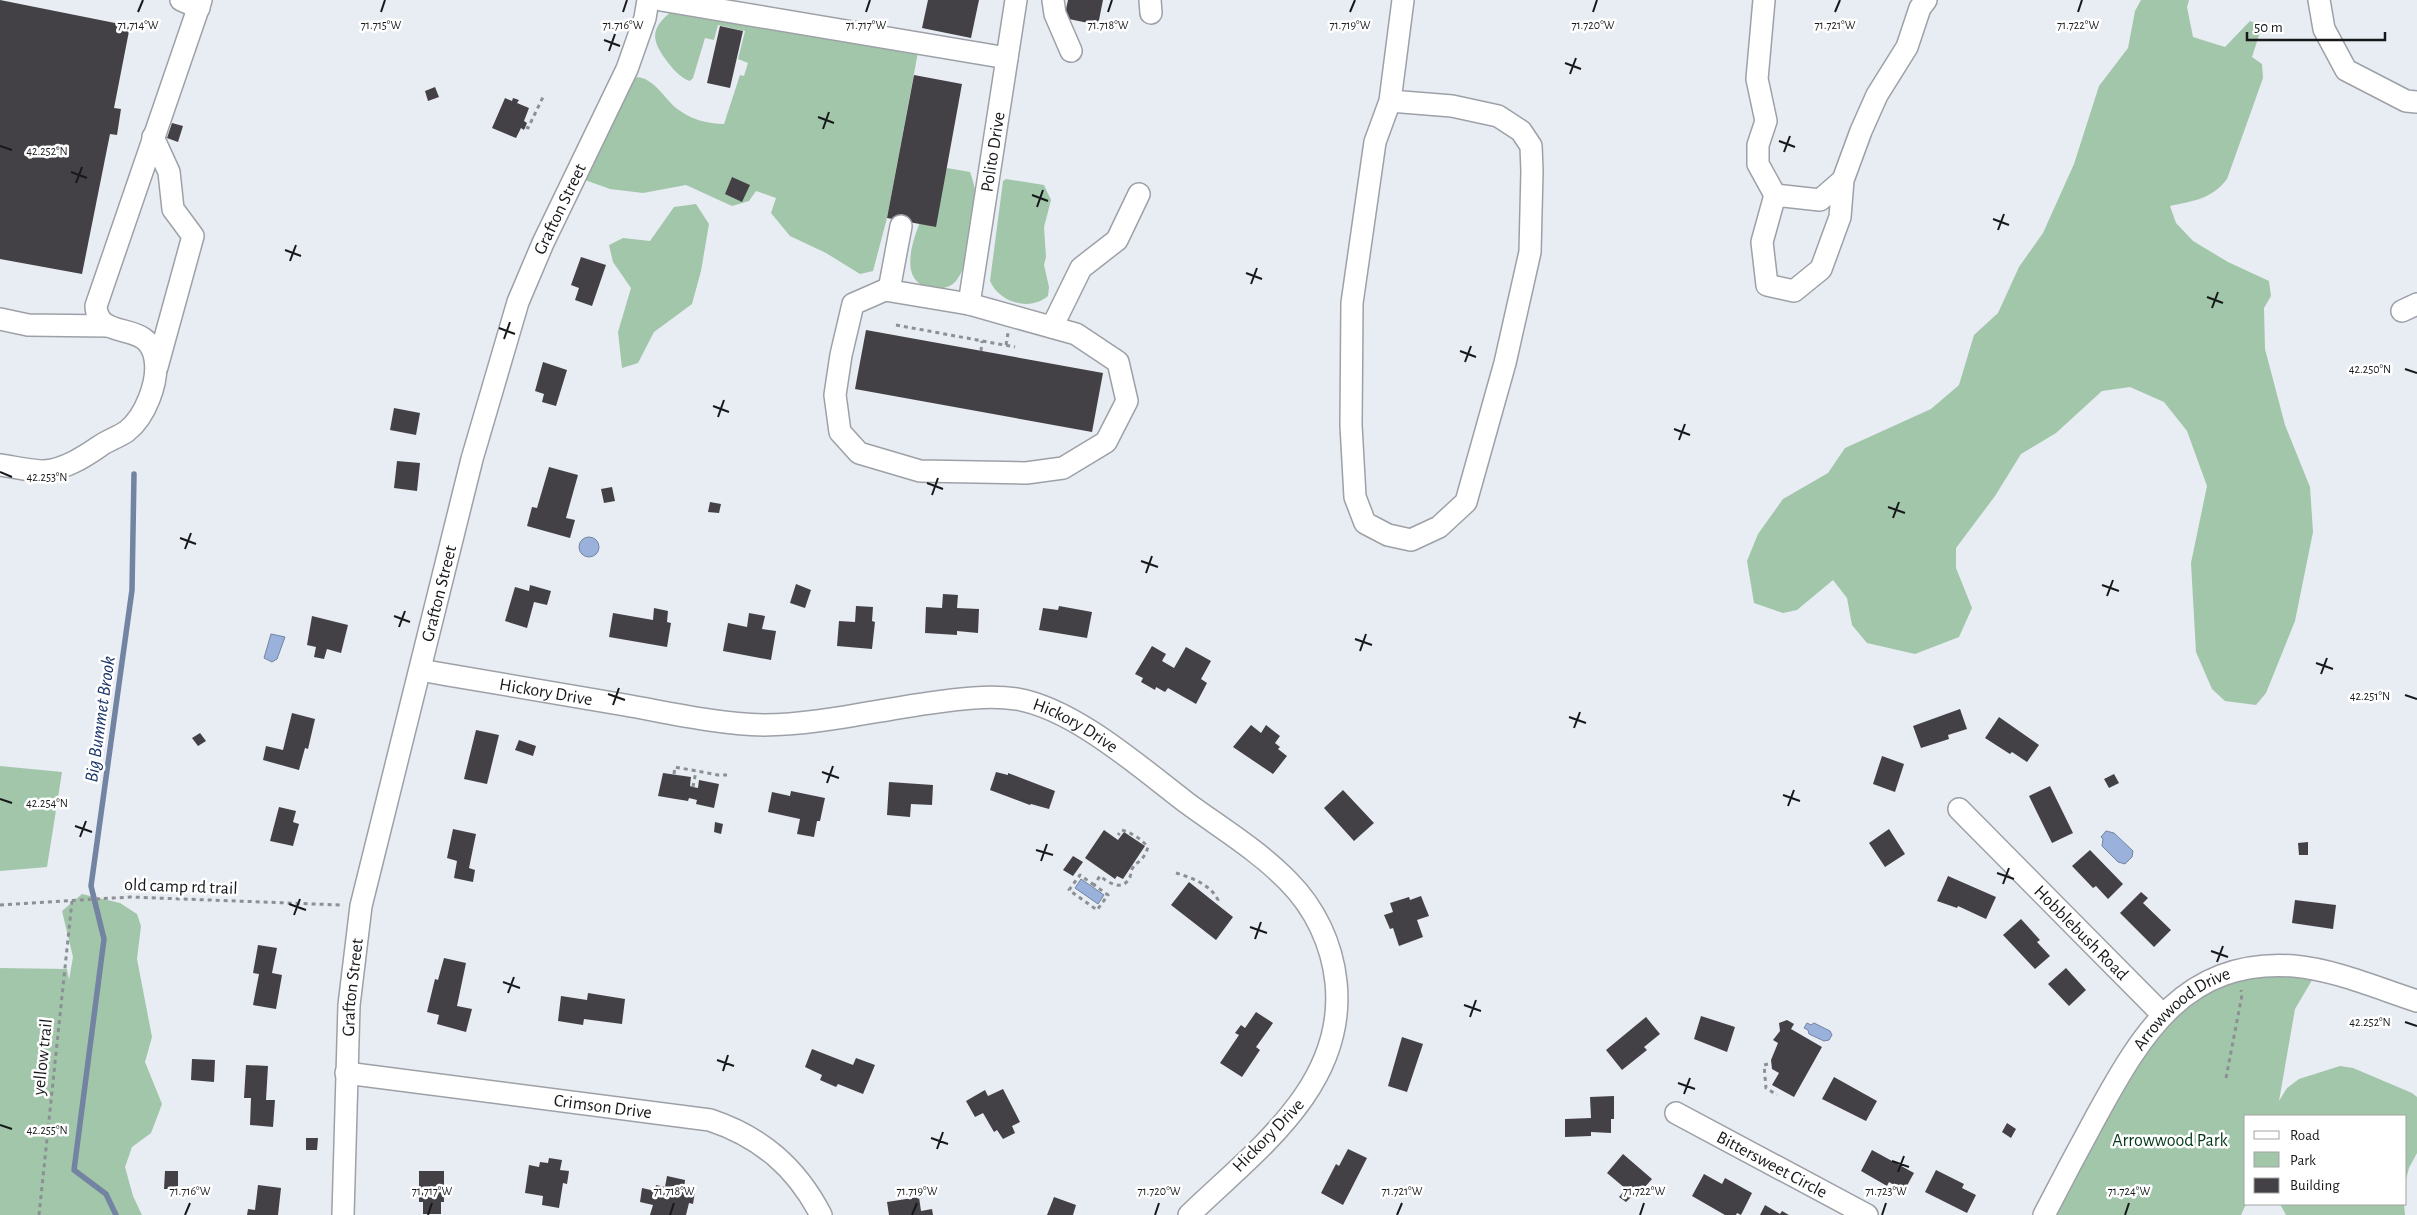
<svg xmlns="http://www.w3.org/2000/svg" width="2417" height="1215" viewBox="0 0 2417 1215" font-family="'Alegreya Sans',sans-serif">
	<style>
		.green { fill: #a2c6aa }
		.water { fill: #9ab2db; stroke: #7284a1 }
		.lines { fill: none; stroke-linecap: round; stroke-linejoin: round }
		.stream { stroke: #7284a1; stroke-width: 5.5 }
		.building { fill: #444146 }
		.minor-casing { stroke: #9da1a7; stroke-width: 24 }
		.path { stroke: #8c9094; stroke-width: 3; stroke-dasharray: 4 4; stroke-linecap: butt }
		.minor { stroke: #fff; stroke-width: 21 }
		.ticks { fill: none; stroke: #16181a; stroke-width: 2 }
		.labels { text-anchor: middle; stroke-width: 5; stroke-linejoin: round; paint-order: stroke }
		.street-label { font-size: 18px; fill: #16181a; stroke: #fff }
		.park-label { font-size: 18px; fill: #023819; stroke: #fff }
		.water-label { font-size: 19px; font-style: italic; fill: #1b366a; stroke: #fff }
		.ticks-label { font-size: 12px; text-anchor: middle; fill: #16181a; stroke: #fff; stroke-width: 5; stroke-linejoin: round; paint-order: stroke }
	</style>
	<rect width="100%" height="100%" fill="#e8ecf3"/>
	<path class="green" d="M2141,0H2189L2187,7L2193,37L2225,47L2250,21L2258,24L2260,32L2252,57L2262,64L2263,78L2227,179C2212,199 2193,201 2170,206L2176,223L2193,241L2228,262L2269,281L2271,296L2264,308L2265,349L2285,425L2310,487L2313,532L2295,621L2266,693L2256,705L2225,701L2212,689L2196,652L2191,563L2207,486L2187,431L2164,402L2130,387L2102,391L2056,433L2021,454L1995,496L1956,548V568L1972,608L1959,637L1915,654L1867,643L1852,625L1847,598L1833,580L1797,610L1783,613L1754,603L1747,561L1758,534L1783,499L1828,473L1845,448L1931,409L1959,385L1974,335L1998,313L2019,267L2043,233L2074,164L2099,86L2128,48L2135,11Z
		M672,11L918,52L887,218L873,271L860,274L826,253L790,236L771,213L776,198L756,191L749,201L732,206L686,185L643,193L610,189L585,180L633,78C650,73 665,99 676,108C690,119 707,124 724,124L740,75L744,76L748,63L738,59L745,31L718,25L714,40L705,38L693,78L690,81C682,79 674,70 669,64C652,42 648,30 672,11Z
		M947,168L970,172C972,178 974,184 975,190C976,195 965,262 963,269C961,273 958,279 955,282C947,290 936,289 927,287C884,275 936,189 947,168Z
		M1006,179L1044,185L1051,200L1044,227L1046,257L1044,265L1049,287L1048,296C1029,312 999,302 990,281L1003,181Z
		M696,204L709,224L701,271L692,304L654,332L638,363L622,368L618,332L631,288L613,262L609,245L623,238L650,241L674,207Z
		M0,766L62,772L47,867L0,871Z
		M82,894L120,903L137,914L141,926L137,959L152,1037L145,1062L162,1104L151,1133L132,1147L125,1167L133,1196L142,1215H0V968L67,969L69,980L73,957L62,911Z
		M2318,970L2295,1009L2279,1101L2287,1088L2299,1079L2340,1066L2353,1068L2412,1093L2417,1097V1153L2409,1168L2406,1179V1116H2246V1204L2241,1215H2044L2162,1014L2241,971Z
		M2280,1204H2404L2405,1215H2286Z"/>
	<path class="water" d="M579 547a10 10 0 1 1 20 0a10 10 0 1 1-20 0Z
		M271,634L285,637L277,659L272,662L264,658Z
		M2106,831L2114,833L2133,851L2132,857L2125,864L2118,862L2102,846L2103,839L2101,837Z
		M1081,879L1104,895L1098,904L1075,888Z
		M1807,1023L1811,1025L1814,1023L1830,1031L1832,1035L1829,1040L1824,1041L1809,1034L1808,1030L1804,1028Z"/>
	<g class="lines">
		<path class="stream" d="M116,1215L106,1194L74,1170L104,939L91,886L132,590L134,474"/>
	</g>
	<path class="building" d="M0,0L130,26L114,108L121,109L117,135L110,134L82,274L0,259Z
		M928,0H979L971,38L922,28Z
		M1068,0H1103L1098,25L1064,18Z
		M720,26L743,31L730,88L707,83Z
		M914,75L962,84L936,227L887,218Z
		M435,87L439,97L428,101L425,91Z
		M505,98L512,101L513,98L519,100L517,103L529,108L524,121L527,123L524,130L521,128L516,138L492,128Z
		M172,123L183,126L178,142L167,138Z
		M732,177L750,185L742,202L725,194Z
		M581,257L606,265L592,306L575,300L579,288L571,285Z
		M866,330L1103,373L1092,432L855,389Z
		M543,362L567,370L556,406L542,402L544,394L535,391Z
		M394,408L420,413L416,435L390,430Z
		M397,461L420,463L417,491L394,488Z
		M549,467L578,475L566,518L575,520L570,538L527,526L532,507L537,508Z
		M612,487L615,501L604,503L601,489Z
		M710,502L721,504L719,513L708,512Z
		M796,584L811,590L805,608L790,603Z
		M530,585L551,591L547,605L534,602L527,628L505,621L515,587L529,591Z
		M943,594L958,595L957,608L979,609L978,633L957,631V635L925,633L926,607L942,608Z
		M856,606L873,607L872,621L875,622L872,649L837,646L839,621L855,622Z
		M1059,606L1092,612L1087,638L1039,630L1043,608L1058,610Z
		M654,608L668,611L667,622L671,623L667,647L609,637L613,613L653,620Z
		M749,613L765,616L762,629L776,631L771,660L723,651L728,623L747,627Z
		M312,616L348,625L341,653L327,649L324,659L314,657L316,647L307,645Z
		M1152,646L1166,654L1162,661L1174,668L1186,647L1211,661L1201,679L1207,683L1196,704L1168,688L1165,692L1156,687L1155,690L1141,682L1143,678L1135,674Z
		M1960,709L1967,729L1948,735L1949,739L1921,748L1913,726Z
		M292,713L315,719L308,749L305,748L299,770L263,760L266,746L283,750Z
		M1999,717L2039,745L2027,762L2012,752L2010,754L1985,738Z
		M1251,725L1261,733L1266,725L1280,736L1275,743L1280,747L1278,749L1287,756L1273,774L1233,747Z
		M476,730L499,735L487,784L464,779Z
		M200,733L206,741L198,746L192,738Z
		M519,740L536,746L533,756L515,750Z
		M1882,756L1904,764L1895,792L1873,784Z
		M996,772L1008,775V773L1055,791L1049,809L1031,804L1030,805L990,790Z
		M663,773L691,777L690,786L693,787L698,788L699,780L719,784L714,808L696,804L697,800L689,798L688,801L658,796Z
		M2114,774L2119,783L2109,788L2104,779Z
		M889,782L933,785L932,805L911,804L910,817L887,815Z
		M2050,786L2073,833L2052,843L2029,796Z
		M1343,790L1374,823L1354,841L1324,808Z
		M791,791L825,798L820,821H817L814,837L797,834L800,819L768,812L772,792L790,796Z
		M279,807L296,811L293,822L299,824L293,846L270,841Z
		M715,822L723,824L721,834L714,832Z
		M453,829L476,834L469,868L475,870L473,882L454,878L457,861L447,858Z
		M1889,829L1905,854L1885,867L1869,843Z
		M1104,830L1118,840L1124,832L1145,846L1123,879L1117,876L1115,879L1085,858Z
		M2308,842V855H2299L2298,843Z
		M2090,850L2123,884L2108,899L2096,886L2093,888L2072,866Z
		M1073,856L1083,862L1073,876L1063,870Z
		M1948,876L1996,897L1986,919L1958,906L1957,908L1937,901Z
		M1189,882L1233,917L1216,940L1171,905Z
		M2141,892L2148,898L2143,903L2171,930L2154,947L2120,913Z
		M1421,896L1429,916L1417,920L1423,937L1399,946L1393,928L1390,929L1384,915L1393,912L1390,903L1409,897L1410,900Z
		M2295,900L2336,905L2333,929L2292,923Z
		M2021,919L2040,940L2037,942L2050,956L2035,969L2003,935Z
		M258,945L277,948L272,973L282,975L276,1009L253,1005L259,974L253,973Z
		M444,958L466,963L457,1006L472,1009L466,1032L437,1024L439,1015L427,1012L435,979L438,980Z
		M2066,968L2086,990L2069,1006L2048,984Z
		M588,993L625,999L622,1024L584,1019L583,1025L558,1021L561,996L587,1000Z
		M1256,1012L1273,1023L1256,1047L1260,1050L1242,1077L1220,1063L1239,1035L1235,1033L1241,1025L1245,1028Z
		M1701,1016L1735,1027L1727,1052L1694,1039Z
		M1646,1017L1660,1034L1644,1047L1647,1050L1622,1070L1606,1050Z
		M1787,1020L1794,1024L1791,1029L1822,1047L1794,1097L1772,1085L1779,1073L1772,1069L1771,1060L1778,1043L1773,1040L1780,1031L1779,1023Z
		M1402,1037L1423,1044L1407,1092L1388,1086Z
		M812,1049L853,1065L856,1058L875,1065L863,1094L838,1084L836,1087L820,1080L822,1075L805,1067Z
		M192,1059L215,1060L214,1082L191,1080Z
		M246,1065L268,1066L266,1100H275L273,1127L250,1125L251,1098H244Z
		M1834,1077L1877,1101L1866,1121L1822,1099Z
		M1003,1089L1020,1122L1012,1126L1015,1133L1003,1139L997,1130L994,1132L983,1113L975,1117L966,1101L985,1090L988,1096Z
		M1614,1096V1119H1611V1133L1591,1132V1136L1565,1137V1119L1591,1118L1590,1097Z
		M2007,1123L2016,1129L2011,1138L2002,1132Z
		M306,1138H318L317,1150H306Z
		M1348,1149L1367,1158L1343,1205L1321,1193L1336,1164L1339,1166Z
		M1872,1150L1914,1173L1904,1191L1889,1182L1887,1186L1861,1171Z
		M1623,1154L1652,1179L1636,1197L1633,1195L1626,1202L1619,1197L1626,1189L1607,1173Z
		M549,1158L562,1160L560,1170L569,1171L567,1184L563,1183L559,1208L542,1205L543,1196L525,1193L529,1165L539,1167L540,1162L548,1163Z
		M1936,1170L1964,1184L1962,1188L1976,1195L1967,1213L1925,1192Z
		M165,1171H178V1189H164Z
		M419,1171H444V1202H441V1214H423V1202H419Z
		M1704,1174L1722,1184L1725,1178L1752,1193L1741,1215L1737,1213L1736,1215H1725L1692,1196Z
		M667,1176L685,1180L684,1189L695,1191L693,1204L689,1203L686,1215H650L653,1205L640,1202L642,1188L655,1191L656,1185L665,1187Z
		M258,1185L281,1188L278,1215H247L248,1209L255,1210Z
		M919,1197L921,1211L932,1209L933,1215H889L887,1202Z
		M1054,1197L1076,1205L1073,1215H1047Z
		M1765,1205L1780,1214L1782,1211L1789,1215H1760Z"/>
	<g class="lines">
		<defs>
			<g id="minor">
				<path d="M181,0L199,8"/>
				<path d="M661,0L1007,58"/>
				<path d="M1053,0L1055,14L1071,51"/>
				<path d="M1150,0L1151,13"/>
				<path d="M1764,0L1757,79L1766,121L1758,145V164L1775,195"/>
				<path d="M2319,0L2324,29L2346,70L2406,101L2417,102"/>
				<path d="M1390,101L1452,106L1498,116L1521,131L1531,146L1532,171L1530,252L1505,363L1466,502L1439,527L1411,540L1388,535L1365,523L1355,497L1351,425L1352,303L1375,142L1390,101L1403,0"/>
				<path d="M153,137L169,172L173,209L193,236L157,367"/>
				<path d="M1843,180L1820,200L1775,195L1762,242L1767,285L1794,291L1821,269L1840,217L1843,180L1861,131L1877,95L1907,47L1920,8L1926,0"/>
				<path d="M885,290L969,304L1076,334L1118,362L1127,401L1106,442L1063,468L1026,473L920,471L859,453L840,432L835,395L841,355L853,304Z"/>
				<path d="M889,290L901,226"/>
				<path id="s1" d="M969,304L1016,0"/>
				<path d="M2402,311L2417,304"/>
				<path d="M0,319L28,325L108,326"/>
				<path d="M1052,327L1081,268L1117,240L1139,194"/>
				<path d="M0,465C15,467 30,471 45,471C65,469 84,457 100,446C108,440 119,437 127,431C145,417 159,382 155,359C149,318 98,343 96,306L201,0"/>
				<path id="s2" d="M420,670C488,682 556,693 625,705C670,713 717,724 764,725C816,725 878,710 930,703C958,699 989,695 1017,699C1075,709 1141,768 1187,803C1221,828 1259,851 1288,881C1315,908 1332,944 1336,982C1347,1086 1255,1151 1189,1215"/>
				<path id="s3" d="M1959,809L2162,1014"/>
				<path id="s4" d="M346,1073L710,1120C761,1137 796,1167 821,1215"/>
				<path id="s5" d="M1676,1113L1867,1215"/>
				<path id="s6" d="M343,1215L349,1005L361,906L472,459L518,302L543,243L627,69L645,18L648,0"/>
				<path id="s7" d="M2044,1215C2061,1182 2079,1148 2097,1115C2142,1033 2186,958 2294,966C2336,970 2377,988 2417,1001"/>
			</g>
		</defs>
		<use href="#minor" class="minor-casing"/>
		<path class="path" d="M526,127L528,128L544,95
			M896,325L1015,347
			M1006,345L1008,333
			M981,351L982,341
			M674,774L675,767L718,775H727
			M693,787L696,771
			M1176,873C1192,878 1210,884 1218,900L1217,904
			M1094,885L1080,875L1069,890L1097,910L1108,895L1094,885L1100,876C1109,883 1123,892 1130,877C1131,874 1131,872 1132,869C1136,861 1143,863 1148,847C1141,839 1132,833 1122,830L1118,835
			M0,905L130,897L341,905
			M1768,1064L1764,1065L1766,1088L1777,1095
			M2226,1078L2242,995L2241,990
			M39,1215L72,901"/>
		<use href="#minor" class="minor"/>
	</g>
	<path class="ticks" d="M138,12L143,0M381,12L385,0M623,12L627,0M866,12L870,0M1108,12L1112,0M1350,12L1355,0M1593,12L1597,0M1835,12L1840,0M2078,12L2082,0M604,40L620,46M609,51L615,34M1565,63L1581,69M1570,74L1576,58M818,117L834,123M823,129L829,112M1779,141L1795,147M0,146L12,150M1784,152L1790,136M71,172L87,178M76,183L82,167M1032,195L1048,201M1037,207L1043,190M1993,219L2009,225M1998,230L2004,214M285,250L301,256M290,261L296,245M1246,273L1262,279M1251,284L1257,268M2207,297L2223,303M2212,308L2218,292M499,328L515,334M504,339L510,322M1460,351L1476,357M1465,362L1471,346M2405,369L2417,373M713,406L729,412M718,417L724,400M1674,429L1690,435M1679,440L1685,424M0,472L12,477M927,483L943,489M932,495L938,478M1888,507L1905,513M1893,518L1899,502M180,538L196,544M185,549L191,533M1141,561L1158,567M1146,573L1152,556M2102,585L2119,591M2107,596L2113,580M394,616L410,622M399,627L405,611M1355,639L1372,645M1360,651L1366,634M2316,663L2333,669M2321,674L2327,658M608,694L625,700M2405,695L2417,699M613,705L619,688M1569,717L1586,723M1574,728L1580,712M822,772L839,778M827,783L833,766M1783,795L1800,801M0,799L12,803M1788,806L1794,790M75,826L92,832M80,837L86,821M1036,850L1053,855M1041,861L1047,844M1997,873L2014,879M2003,884L2009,868M289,904L306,910M294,915L300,899M1250,927L1267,933M1255,939L1261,922M2211,951L2228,957M2217,962L2223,946M503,982L520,988M508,993L514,977M1464,1005L1481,1011M1470,1017L1476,1000M2405,1022L2417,1026M717,1060L734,1066M723,1071L728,1055M1678,1083L1695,1089M1684,1094L1690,1078M0,1125L12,1129M931,1138L948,1144M937,1149L943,1132M1892,1161L1909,1167M1898,1172L1904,1156M185,1215L190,1203M428,1215L432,1203M670,1215L674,1203M912,1215L917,1203M1155,1215L1159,1203M1397,1215L1402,1203M1640,1215L1644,1203M1882,1215L1886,1203M2125,1215L2129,1203"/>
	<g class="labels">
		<g class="street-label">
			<text dy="6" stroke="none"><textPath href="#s1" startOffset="154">Polito Drive</textPath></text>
			<text dy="6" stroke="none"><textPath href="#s6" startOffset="1036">Grafton Street</textPath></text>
			<text dy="6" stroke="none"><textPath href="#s6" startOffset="632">Grafton Street</textPath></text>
			<text dy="6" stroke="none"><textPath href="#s2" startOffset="128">Hickory Drive</textPath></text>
			<text dy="6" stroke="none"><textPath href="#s2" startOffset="668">Hickory Drive</textPath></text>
			<text transform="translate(181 886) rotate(2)" y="6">old camp rd trail</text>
			<text dy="6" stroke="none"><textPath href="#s3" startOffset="174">Hobblebush Road</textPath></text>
			<text dy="6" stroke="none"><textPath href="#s6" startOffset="228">Grafton Street</textPath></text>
			<text dy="6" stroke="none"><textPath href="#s7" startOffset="252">Arrowwood Drive</textPath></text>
			<text transform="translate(42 1057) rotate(-84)" y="6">yellow trail</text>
			<text dy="6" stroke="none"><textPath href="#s4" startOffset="259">Crimson Drive</textPath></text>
			<text transform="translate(1268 1135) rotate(-46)" y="6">Hickory Drive</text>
			<text dy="6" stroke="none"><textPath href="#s5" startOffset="109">Bittersweet Circle</textPath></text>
		</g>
		<g class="park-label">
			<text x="2170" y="1146">Arrowwood Park</text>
		</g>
		<g class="water-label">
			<text transform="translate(99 719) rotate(-82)" y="7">Big Bummet Brook</text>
		</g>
	</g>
	<g class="ticks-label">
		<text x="138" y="29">71.714°W</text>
		<text x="623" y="29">71.716°W</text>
		<text x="866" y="29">71.717°W</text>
		<text x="1108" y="29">71.718°W</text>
		<text x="1350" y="29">71.719°W</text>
		<text x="1593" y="29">71.720°W</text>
		<text x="1835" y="29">71.721°W</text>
		<text x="2078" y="29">71.722°W</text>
		<text x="381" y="29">71.715°W</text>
		<text x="47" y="155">42.252°N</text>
		<text x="2370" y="373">42.250°N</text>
		<text x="47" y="481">42.253°N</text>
		<text x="2370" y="700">42.251°N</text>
		<text x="47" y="807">42.254°N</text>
		<text x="2370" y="1026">42.252°N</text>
		<text x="47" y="1134">42.255°N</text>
		<text x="190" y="1195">71.716°W</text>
		<text x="432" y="1195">71.717°W</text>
		<text x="674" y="1195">71.718°W</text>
		<text x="917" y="1195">71.719°W</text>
		<text x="1159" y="1195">71.720°W</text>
		<text x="1402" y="1195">71.721°W</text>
		<text x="1644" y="1195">71.722°W</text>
		<text x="1886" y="1195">71.723°W</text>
		<text x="2129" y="1195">71.724°W</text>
	</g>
	<rect x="2244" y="1115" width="162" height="90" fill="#ffffff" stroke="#a2a3a3"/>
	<rect x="2254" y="1131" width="25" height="8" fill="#ffffff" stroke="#a2a3a3"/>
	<text x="2290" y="1140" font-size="15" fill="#16181a">Road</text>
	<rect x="2254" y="1152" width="25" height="15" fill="#a2c6aa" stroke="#a2a3a3"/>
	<text x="2290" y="1165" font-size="15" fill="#16181a">Park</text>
	<rect x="2254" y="1178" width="25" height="15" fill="#444146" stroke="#a2a3a3"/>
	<text x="2290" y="1190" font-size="15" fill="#16181a">Building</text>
	<path d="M2247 32v8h138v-8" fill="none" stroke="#16181a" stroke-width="2.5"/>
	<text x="2254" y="32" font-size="15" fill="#16181a" stroke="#ffffff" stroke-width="4" paint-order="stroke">50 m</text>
</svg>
